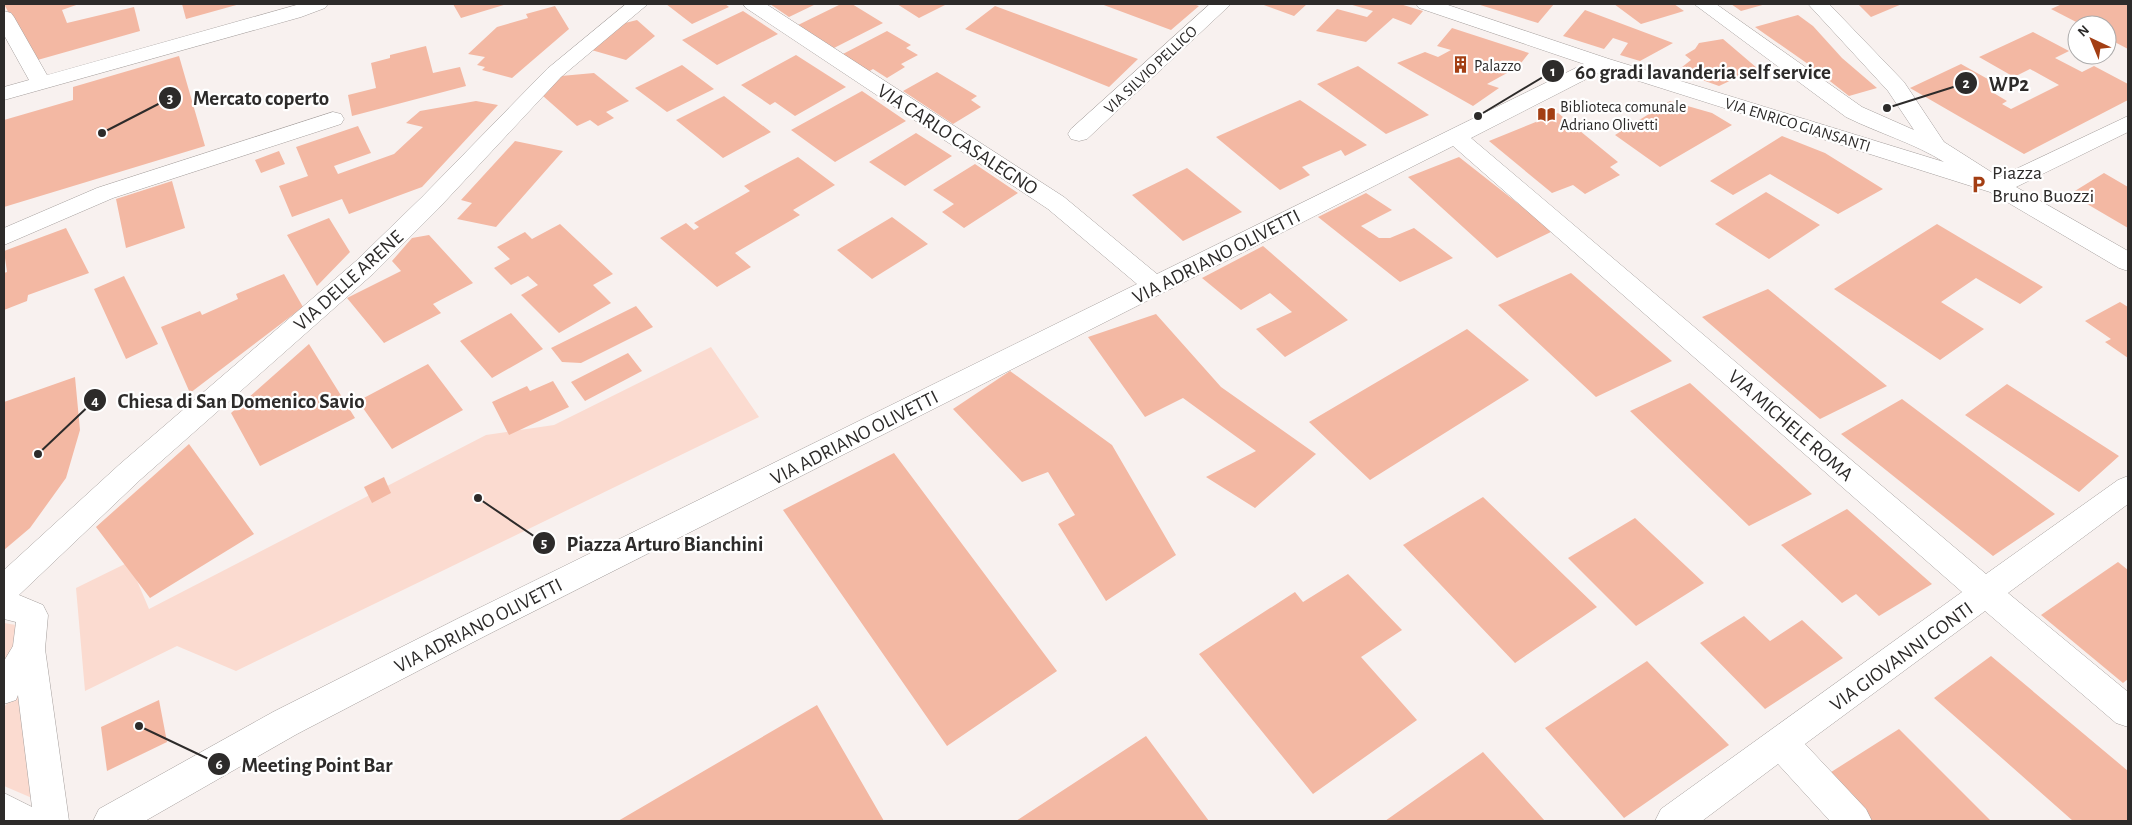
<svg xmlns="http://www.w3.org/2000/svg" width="2132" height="825" viewBox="0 0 2132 825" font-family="'Alegreya Sans',sans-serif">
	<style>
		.green { fill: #fbdbd0 }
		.building { fill: #f3b8a3 }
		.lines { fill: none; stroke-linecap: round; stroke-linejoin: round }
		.minor-casing { stroke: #a59f9d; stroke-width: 1 }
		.minor { fill: #fff; fill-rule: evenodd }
		.labels { text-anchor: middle; stroke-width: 4.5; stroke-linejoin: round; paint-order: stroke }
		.far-poi-label { font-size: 16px; fill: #2d2b2a; stroke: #fff; text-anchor: start }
		.far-street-label { font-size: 16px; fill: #2d2b2a; stroke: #fff }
		.street-label { font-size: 20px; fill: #2d2b2a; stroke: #fff }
		.poi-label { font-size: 20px; fill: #2d2b2a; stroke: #fff; text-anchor: start }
		.leader { fill: none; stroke: #2d2b2a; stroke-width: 2 }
		.callout-dot { fill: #2d2b2a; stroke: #fff; stroke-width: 2 }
		.mark-label { font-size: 15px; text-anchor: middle; font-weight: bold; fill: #fff }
		.callout-label { font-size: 21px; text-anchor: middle; font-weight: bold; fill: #2d2b2a; stroke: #fff; stroke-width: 4.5; stroke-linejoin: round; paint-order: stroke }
	</style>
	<rect width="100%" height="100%" fill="#f8f1ef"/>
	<path class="green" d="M711,347L759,417L236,671L177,646L85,691L76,588L129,562L149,609L486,435L554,425Z
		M4,623L16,625L14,653L4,669Z
		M18,691L32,798L4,786V707Z"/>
	<path class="building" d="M4,4H79L62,10L67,23L134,7L140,31L34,61Z
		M182,4H240L186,19Z
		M453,4H507L461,18Z
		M666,4H725L729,7L692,24Z
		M770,4H816L789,17Z
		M841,4H852L883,23L834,48L798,25Z
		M897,4H947L919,18Z
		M1101,4H1193L1199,6L1171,30Z
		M1261,4H1307L1294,16Z
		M1349,4H1400L1423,11L1411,25L1393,18L1366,42L1316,31L1337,9L1367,17L1373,11Z
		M1477,4H1554L1538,23Z
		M1614,4H1674L1684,11L1641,24Z
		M1731,4H1766L1741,11Z
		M1858,4H1902L1871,17Z
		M2062,4H2128V49L2107,38V25H2082L2051,9Z
		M555,6L569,29L512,78L482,70L485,67L477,65L485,57L468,54L497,27L528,18L526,14Z
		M995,6L1138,59L1109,87L965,29Z
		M1585,10L1673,43L1640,61L1620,55L1628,43L1613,38L1604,49L1563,36Z
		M743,11L778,34L717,65L682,40Z
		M1798,15L1813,26L1842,58L1877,88L1849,96L1808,64L1755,27Z
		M637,20L655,36L626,60L588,49L617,25Z
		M1452,28L1529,53L1518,67L1487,84L1499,88L1473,106L1397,63L1425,52L1438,57L1451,50L1437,46Z
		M887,31L911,45L906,48L918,55L901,64L905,67L887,78L873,69L868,72L841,55Z
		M2033,32L2069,51L2055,58L2082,72L2094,66L2128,84V100L2024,154L1910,88L1961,64L2002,87L1992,92L2007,101L2002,104L2011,109L2059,85L2030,69L2014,77L1979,57Z
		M1723,39L1757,68L1719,86L1677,71L1691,60L1685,55L1695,49L1699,43Z
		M426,46L433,73L460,67L466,86L352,116L348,95L376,88L371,63L390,58V55Z
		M796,55L846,87L795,116L775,102L770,105L741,85Z
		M179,56L205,146L4,207V120L73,100V87Z
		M682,65L714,89L667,112L635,88Z
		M1358,66L1429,115L1386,134L1317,84Z
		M937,72L977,96L971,100L981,107L953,124L903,91Z
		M594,73L629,101L606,112L614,118L598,126L590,120L577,126L543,96L561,76Z
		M862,91L906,121L835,162L791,130Z
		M724,96L771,132L723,158L676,120Z
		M1300,100L1367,145L1345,156L1341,150L1302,167L1310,175L1280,190L1216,137Z
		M476,101L498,105L422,187L349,214L342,199L292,217L279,186L308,176L296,147L358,126L371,153L334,166L338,174L394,154L423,127L406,123L420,111Z
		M1670,101L1712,113L1732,125L1660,167L1615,135Z
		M1558,113L1618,162L1610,167L1620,175L1585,194L1573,185L1552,193L1489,141Z
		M916,133L952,156L905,186L869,162Z
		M1782,136L1825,153L1883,189L1838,214L1770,174L1733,195L1710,181Z
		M515,141L563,151L496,227L457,219L472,203L461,200Z
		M279,151L285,164L261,173L255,160Z
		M798,157L835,185L793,210L800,215L735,253L751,267L717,287L660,238L686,223L694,230L699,227L694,223L750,191L744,186Z
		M1459,157L1553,231L1497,258L1408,177Z
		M975,164L1018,193L964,228L942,212L954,204L933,190Z
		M1187,168L1242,212L1183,241L1132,195Z
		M2104,173L2128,187V228L2070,194Z
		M172,181L185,228L126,248L116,199Z
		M1766,192L1820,225L1769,259L1715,224Z
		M1366,193L1392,210L1361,226L1379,238H1390L1414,228L1453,258L1400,282L1318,217Z
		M892,217L928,244L872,279L837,250Z
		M329,218L350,252L317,286L287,235Z
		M560,224L613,274L593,285L611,303L559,333L521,295L538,285L528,276L511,285L494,268L510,259L497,247L525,232L532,239Z
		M1937,224L2043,287L2020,304L1976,278L1941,302L1984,329L1940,360L1834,289Z
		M66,228L89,273L28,295L27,301L4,310V273L7,272L4,251Z
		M429,235L473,283L433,304L441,313L384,343L347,298L401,271L392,261L412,238Z
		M1263,246L1348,320L1285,357L1256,329L1292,312L1270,293L1241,310L1202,278Z
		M1571,273L1672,361L1596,397L1498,305Z
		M284,274L303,307L190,393L161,327L200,311L202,315L238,299L236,294Z
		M124,276L158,344L126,359L94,289Z
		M1768,289L1887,386L1820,419L1702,317Z
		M2120,302L2128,307V358L2105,342L2111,339L2085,321Z
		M636,306L653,327L581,363L562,362L551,348Z
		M511,313L543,349L492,378L460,341Z
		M1156,314L1221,387L1316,454L1255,508L1206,477L1256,451L1183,398L1145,417L1088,337Z
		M1467,329L1529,380L1370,480L1309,422Z
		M309,344L355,418L260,466L231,413Z
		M628,353L642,371L585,401L571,382Z
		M428,364L463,410L392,449L358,401Z
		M1010,371L1112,445L1176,555L1106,601L1058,524L1075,515L1048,472L1022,482L953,409Z
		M75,377L80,430L66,478L30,528L4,550V402Z
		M553,381L569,407L509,435L492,402L527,386L530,391Z
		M1690,383L1812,494L1749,526L1630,411Z
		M2007,384L2119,456L2079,492L1965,415Z
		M1902,399L2055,514L1993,556L1841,434Z
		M189,444L254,534L150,598L96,527Z
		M894,453L1057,671L947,746L783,510Z
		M384,477L391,493L372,503L364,487Z
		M1483,497L1597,607L1515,663L1403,545Z
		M1847,509L1932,584L1879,616L1856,594L1842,603L1781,545Z
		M1635,518L1704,583L1636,626L1568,558Z
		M2118,562L2128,570V679L2123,683L2041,615Z
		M1348,574L1402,630L1361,657L1417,720L1313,794L1199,654L1295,592L1303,602Z
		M1744,616L1770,641L1802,620L1843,658L1765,709L1700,643Z
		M1991,656L2128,771V821H2073L1934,698Z
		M1647,661L1729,745L1624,818L1545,728Z
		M159,700L167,742L107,771L101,727Z
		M817,705L884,821H618Z
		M1899,729L1991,821H1872L1828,774Z
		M1146,736L1209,821H1016Z
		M1483,752L1545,821H1385Z"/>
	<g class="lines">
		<defs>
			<path id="minor" d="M300,4H328L325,8L301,17L4,100V87L29,80L4,35V11L11,13L14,17L47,75Z
				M626,4H648L561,77L438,209L374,273L140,480L19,595L43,605L48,615L45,649L69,821H4V793L32,807L18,695L16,700L4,704V661L13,646L16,622L4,619V570L120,464L356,261L422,197L547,69Z
				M743,4H766L1064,197L1157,274L1584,64L1419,8L1416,4H1445L1609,59L1944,162C1914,143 1878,133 1846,117L1694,4H1716L1862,107L1914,130L1888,91L1808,4H1829L1904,82L1944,142L1999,177L2128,116V132L2016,187L2128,251V271L2119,268L1990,192L1604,70L1471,138L1986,574L2118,480L2128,476V504L2008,593L2128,692V727L2116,723L1985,611L1805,744L1866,809L1872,821H1830L1778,764L1702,821H1655L1661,809L1962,592L1453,146L483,637L297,734L145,821H93L99,809L273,712L461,617L1137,284L1048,209L746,8Z
				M1210,4H1231L1087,139L1079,141L1071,139L1068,134L1071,129Z
				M333,112L341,114L344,119L341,124L113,198L4,245V228L97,188Z"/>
		</defs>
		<use href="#minor" class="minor-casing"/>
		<use href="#minor" class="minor"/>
	</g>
	<defs>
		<symbol id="building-bare" viewBox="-9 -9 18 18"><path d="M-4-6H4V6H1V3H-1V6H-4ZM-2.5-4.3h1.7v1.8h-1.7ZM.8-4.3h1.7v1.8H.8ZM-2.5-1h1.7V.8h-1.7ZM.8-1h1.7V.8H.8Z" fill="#a33e13" stroke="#fff" stroke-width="2.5" paint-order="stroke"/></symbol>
		<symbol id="library-bare" viewBox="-9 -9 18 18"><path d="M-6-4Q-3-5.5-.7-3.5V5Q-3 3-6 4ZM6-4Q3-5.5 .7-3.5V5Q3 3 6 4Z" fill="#a33e13" stroke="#fff" stroke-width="2.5" paint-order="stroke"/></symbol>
		<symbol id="parking-bare" viewBox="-9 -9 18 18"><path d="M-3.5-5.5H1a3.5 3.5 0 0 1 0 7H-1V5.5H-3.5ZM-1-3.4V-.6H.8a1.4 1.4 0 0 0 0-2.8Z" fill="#a33e13" stroke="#fff" stroke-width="2.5" paint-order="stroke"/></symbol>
	</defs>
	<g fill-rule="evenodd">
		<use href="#building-bare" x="1448" y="52" width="25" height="25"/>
		<use href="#library-bare" x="1534" y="102" width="25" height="25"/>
		<use href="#parking-bare" x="1966" y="172" width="25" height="25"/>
	</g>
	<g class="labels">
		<g class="far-poi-label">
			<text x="1474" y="71">Palazzo</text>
			<text x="1560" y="112">Biblioteca comunale<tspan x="1560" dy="18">Adriano Olivetti</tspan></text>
		</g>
		<g class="far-street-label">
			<text transform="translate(1150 69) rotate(-43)" y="6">VIA SILVIO PELLICO</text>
			<text transform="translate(1798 124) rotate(17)" y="6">VIA ENRICO GIANSANTI</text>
		</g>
		<g class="street-label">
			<text transform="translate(958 139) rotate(33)" y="7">VIA CARLO CASALEGNO</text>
			<text transform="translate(1216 256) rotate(-27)" y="7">VIA ADRIANO OLIVETTI</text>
			<text transform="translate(348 280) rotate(-42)" y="7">VIA DELLE ARENE</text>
			<text transform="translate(1791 425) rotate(41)" y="7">VIA MICHELE ROMA</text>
			<text transform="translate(854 437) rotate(-27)" y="7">VIA ADRIANO OLIVETTI</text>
			<text transform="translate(478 625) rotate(-27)" y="7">VIA ADRIANO OLIVETTI</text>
			<text transform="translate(1901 656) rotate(-36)" y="7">VIA GIOVANNI CONTI</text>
		</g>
		<g class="poi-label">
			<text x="1992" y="179">Piazza<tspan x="1992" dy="23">Bruno Buozzi</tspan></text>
		</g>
	</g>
	<path class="leader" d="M1478 116L1553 71M1887 108L1966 83M102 133L170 98M38 454L95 400M478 498L544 543M139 726L219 764"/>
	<g class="callout-dot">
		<circle cx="1478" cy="116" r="5"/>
		<circle cx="1887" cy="108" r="5"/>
		<circle cx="102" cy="133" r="5"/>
		<circle cx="38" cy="454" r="5"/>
		<circle cx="478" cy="498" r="5"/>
		<circle cx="139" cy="726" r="5"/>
		<circle cx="1553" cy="71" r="12"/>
		<circle cx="1966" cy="83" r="12"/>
		<circle cx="170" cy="98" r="12"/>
		<circle cx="95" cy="400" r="12"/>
		<circle cx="544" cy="543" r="12"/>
		<circle cx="219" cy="764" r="12"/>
	</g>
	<g class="mark-label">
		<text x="1553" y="76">1</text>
		<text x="1966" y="88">2</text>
		<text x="170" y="103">3</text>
		<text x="95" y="406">4</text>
		<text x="544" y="548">5</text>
		<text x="219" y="769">6</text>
	</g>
	<g class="callout-label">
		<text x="1703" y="79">60 gradi lavanderia self service</text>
		<text x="2009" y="91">WP2</text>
		<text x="261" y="105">Mercato coperto</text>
		<text x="241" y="408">Chiesa di San Domenico Savio</text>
		<text x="665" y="551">Piazza Arturo Bianchini</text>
		<text x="317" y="772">Meeting Point Bar</text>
	</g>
	<rect width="2132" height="825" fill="none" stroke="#2d2b2a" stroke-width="10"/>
	<g transform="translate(2092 40) rotate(316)"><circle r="24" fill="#ffffff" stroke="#abaaaa"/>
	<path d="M0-4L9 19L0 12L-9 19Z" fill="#a33e13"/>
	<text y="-8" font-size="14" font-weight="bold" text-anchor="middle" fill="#2d2b2a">N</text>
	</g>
</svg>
